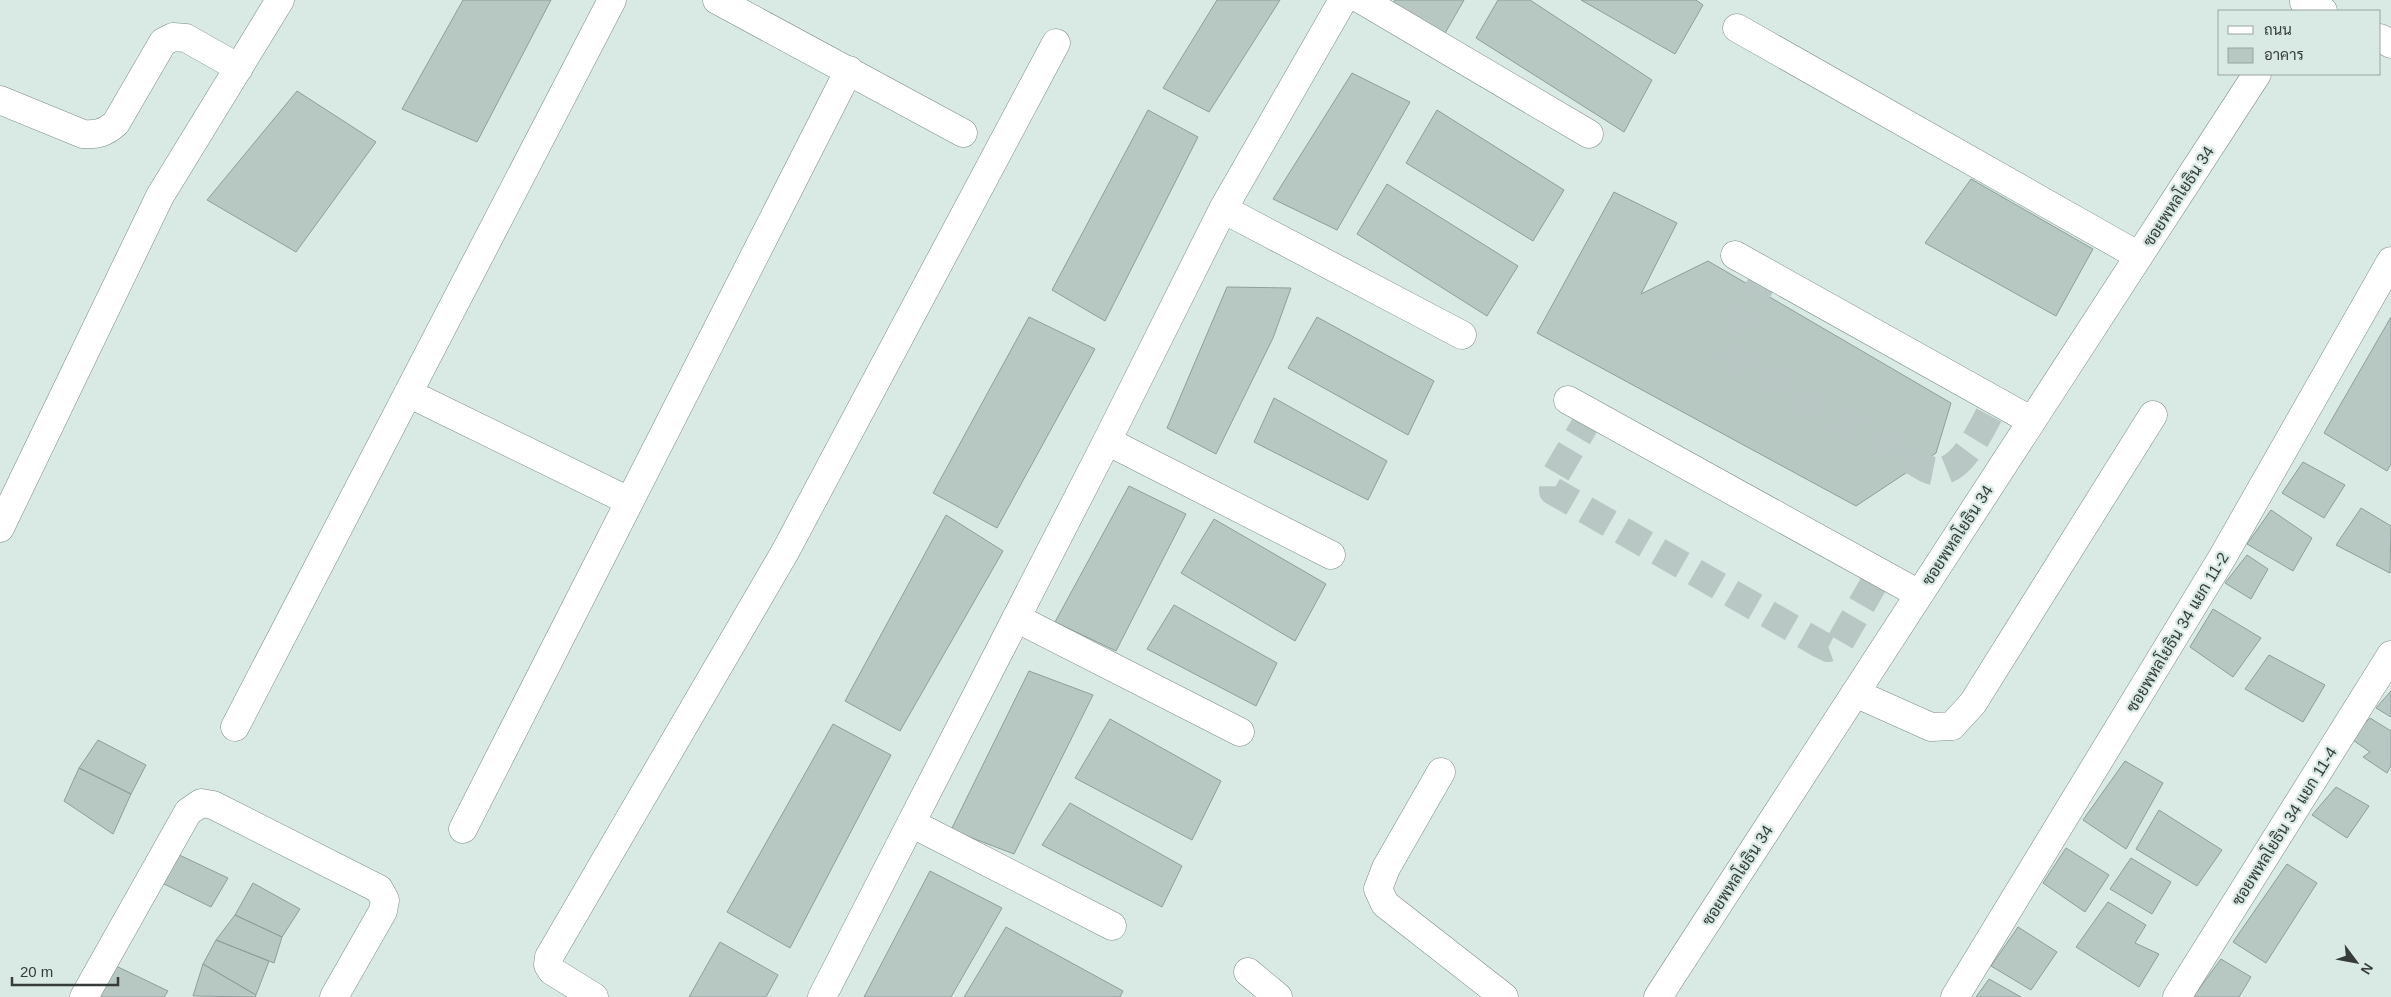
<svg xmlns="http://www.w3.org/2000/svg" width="2391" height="997" viewBox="0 0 2391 997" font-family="Helvetica,Sarabun,sans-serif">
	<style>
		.building { fill: #b7c8c3; stroke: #8e9e9a }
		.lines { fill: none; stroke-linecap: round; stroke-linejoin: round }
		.minor-tunnel { stroke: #b8c7c3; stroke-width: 28; stroke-dasharray: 28 14; stroke-linecap: butt }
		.minor-casing { stroke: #7b8b86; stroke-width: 29 }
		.minor { stroke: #fff; stroke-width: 28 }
		.labels { text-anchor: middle; stroke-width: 4.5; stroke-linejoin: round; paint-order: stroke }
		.street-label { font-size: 16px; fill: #353c3a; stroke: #d9eae5 }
	</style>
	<rect width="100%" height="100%" fill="#d9eae5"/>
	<path class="building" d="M463,0H551L477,142L402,109Z
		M1217,0H1280L1209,112L1163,88Z
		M1395,0H1464L1444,35L1392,5Z
		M1498,0H1530L1652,80L1624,132L1476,38Z
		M1581,0H1696L1703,5L1675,54Z
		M1352,73L1410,102L1337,230L1273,199Z
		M297,91L376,142L296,252L207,200Z
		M1148,110L1198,137L1105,321L1052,290Z
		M1437,110L1564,190L1533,241L1406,163Z
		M1971,179L2093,249L2056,316L1925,243Z
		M1387,184L1518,266L1487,316L1357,234Z
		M1614,192L1677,223L1641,294L1708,261L1951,403L1936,453L1856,506L1537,333Z
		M1227,287L1291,288L1273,338L1216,454L1167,428Z
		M1029,317L1095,349L997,528L933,493Z
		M1317,317L1434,381L1408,435L1288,368Z
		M2391,317V464L2387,471L2324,433Z
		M1274,398L1387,461L1368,500L1254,442Z
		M2303,462L2345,485L2324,518L2282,493Z
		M1129,486L1186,514L1116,651L1055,622Z
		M2361,508L2391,526L2390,573L2336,545Z
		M2271,510L2312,538L2293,571L2247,544Z
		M946,515L1003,551L900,731L845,701Z
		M1214,519L1326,584L1295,641L1181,573Z
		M2247,555L2268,569L2251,599L2225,583Z
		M1174,605L1277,663L1256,706L1147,649Z
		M2213,609L2261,638L2233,677L2190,647Z
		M2269,655L2325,685L2303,722L2245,689Z
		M1029,671L1093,695L1014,854L951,830Z
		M2391,691V717L2376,708Z
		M2370,718L2391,731V766L2387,773L2363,757L2370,752L2350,738Z
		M1110,719L1221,781L1192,840L1075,778Z
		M833,724L891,755L790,948L727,912Z
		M98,740L146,765L131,794L79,768Z
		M2125,761L2163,783L2126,849L2083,820Z
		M79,768L131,794L113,834L64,801Z
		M2336,787L2369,806L2347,838L2312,815Z
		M1070,803L1182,866L1162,907L1042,845Z
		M2159,810L2222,850L2197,886L2136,849Z
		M2066,848L2109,875L2085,912L2043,883Z
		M173,852L228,878L211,907L160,882Z
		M2131,858L2171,882L2152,914L2110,889Z
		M2287,864L2317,883L2266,963L2233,942Z
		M930,871L1002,908L951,997H864Z
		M253,883L300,909L282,937L235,915Z
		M2108,902L2146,925L2135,943L2159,954L2139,987L2076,947Z
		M235,915L282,937L274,963L216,940Z
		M1006,927L1123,991L1120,997H964Z
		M2018,927L2057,952L2031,990L1991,966Z
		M216,940L269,961L256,995L203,964Z
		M720,942L778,975L766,997H689Z
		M2221,959L2251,977L2239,997H2193Z
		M203,964L256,995L255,997L193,996Z
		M114,965L168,991L164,997H95Z
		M1989,979L2021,997H1976Z"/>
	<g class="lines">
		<path class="minor-tunnel" d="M1768,273C1760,288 1728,333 1732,349C1734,357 1740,362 1747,366L1927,469C1960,484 1982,425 1996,402
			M1592,413L1553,479V491L1820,644L1828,648L1839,644L1880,573"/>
		<defs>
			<path id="minor" d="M717,0L963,133
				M1362,0L1589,134
				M2304,2L2323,11
				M1737,28L2139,256
				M2380,38L2391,44
				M0,100L83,134C97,135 105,133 116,123L163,42L173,37L186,38L239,68
				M1223,209L1462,335
				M1735,255L2032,421
				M408,393L629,501
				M1568,400L1919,594
				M1107,441L1331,555
				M0,528L160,196L280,0
				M1016,618L1240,732
				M1855,693L1931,727L1952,726L1973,703L2153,415
				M235,727L612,0
				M1441,772L1386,868L1378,889L1385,904L1504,997
				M911,823L1112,926
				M463,829L849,70
				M1248,972L1278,997
				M84,997L188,812L201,803L213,805L379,889L385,900L383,911L334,997
				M594,997L552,971L548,965L549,957L785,552L1056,43
				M822,997L1107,441L1223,209L1343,0
				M1658,997L2257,74
				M1955,997L2222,558L2391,261
				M2177,997L2391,655"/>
		</defs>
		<use href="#minor" class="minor-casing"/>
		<use href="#minor" class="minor"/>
	</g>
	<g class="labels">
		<g class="street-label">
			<text transform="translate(2178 196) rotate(-57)" y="6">ซอยพหลโยธิน 34</text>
			<text transform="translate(1957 535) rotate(-57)" y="6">ซอยพหลโยธิน 34</text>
			<text transform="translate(2177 632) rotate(-59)" y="6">ซอยพหลโยธิน 34 แยก 11-2</text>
			<text transform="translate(2284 826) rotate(-58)" y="6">ซอยพหลโยธิน 34 แยก 11-4</text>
			<text transform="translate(1737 875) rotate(-57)" y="6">ซอยพหลโยธิน 34</text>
		</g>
	</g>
	<rect x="2218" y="10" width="162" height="65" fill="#d9eae5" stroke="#97a4a1"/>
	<rect x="2228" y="26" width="25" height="8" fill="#ffffff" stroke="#97a4a1"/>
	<text x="2264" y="35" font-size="15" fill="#353c3a">ถนน</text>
	<rect x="2228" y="48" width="25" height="15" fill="#b7c8c3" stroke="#97a4a1"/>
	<text x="2264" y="60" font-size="15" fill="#353c3a">อาคาร</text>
	<g transform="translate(2356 962) rotate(122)" stroke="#d9eae5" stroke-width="4" paint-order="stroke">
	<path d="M0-4L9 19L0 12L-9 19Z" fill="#353c3a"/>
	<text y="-8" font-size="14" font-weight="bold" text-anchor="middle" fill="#353c3a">N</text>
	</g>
	<path d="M12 977v8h106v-8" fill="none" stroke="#353c3a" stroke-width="2.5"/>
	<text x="20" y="977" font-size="15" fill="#353c3a" stroke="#d9eae5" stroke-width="4" paint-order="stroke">20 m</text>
</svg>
